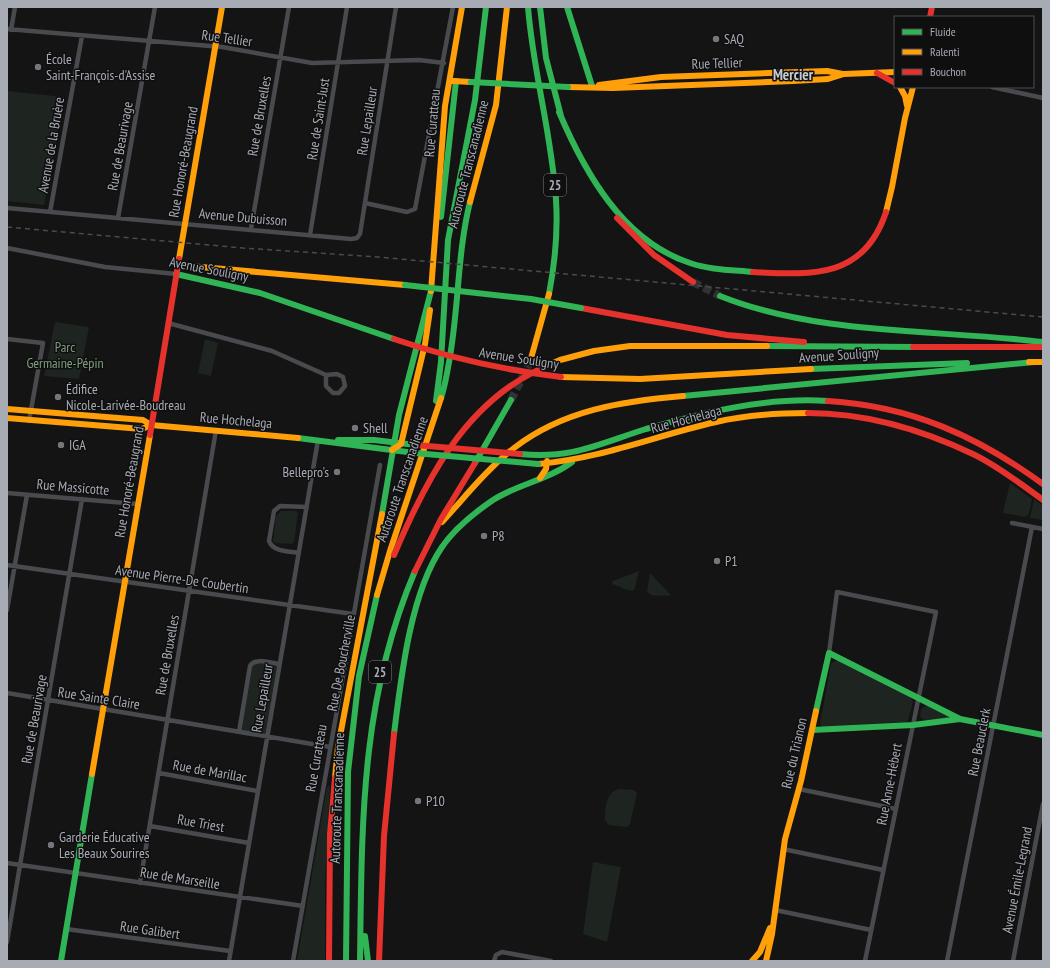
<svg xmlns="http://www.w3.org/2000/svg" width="1050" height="968" viewBox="0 0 1050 968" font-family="'PT Sans Narrow',sans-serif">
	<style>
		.green { fill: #1e241f }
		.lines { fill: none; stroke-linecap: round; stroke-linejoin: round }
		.highway-tunnel { stroke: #313235; stroke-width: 8; stroke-dasharray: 8 4; stroke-linecap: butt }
		.street { stroke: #494a4d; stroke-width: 4.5 }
		.fast { stroke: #30b455; stroke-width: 6 }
		.slow { stroke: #ff9f0a; stroke-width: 6 }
		.jam { stroke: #e5322d; stroke-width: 6 }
		.rail { stroke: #4a4b4d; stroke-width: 1.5; stroke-dasharray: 5 4; stroke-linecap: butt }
		.fast-bridge { stroke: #30b455; stroke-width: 6 }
		.jam-bridge { stroke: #e5322d; stroke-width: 6 }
		.poi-dot { fill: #74767c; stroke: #0f0f10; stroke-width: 1.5 }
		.labels { text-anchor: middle; stroke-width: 3; stroke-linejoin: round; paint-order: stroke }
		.shield { fill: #0f0f10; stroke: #797c83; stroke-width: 1 }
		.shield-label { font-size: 13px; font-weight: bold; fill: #a7abb4 }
		.street-label { font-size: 14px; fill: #a7abb4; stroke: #0f0f10 }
		.poi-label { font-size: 14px; fill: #a7abb4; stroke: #0f0f10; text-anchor: start }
		.park-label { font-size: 14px; fill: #809d81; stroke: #0f0f10 }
		.neighbourhood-label { font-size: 15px; font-weight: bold; fill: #c7cad0; stroke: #0f0f10 }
	</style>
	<rect width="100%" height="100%" fill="#141415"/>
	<path class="green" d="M7,91L64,97L44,205L7,201Z
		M55,322L89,327L79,379L44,376Z
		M205,339L218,343L211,376L198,373Z
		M1010,483L1032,499L1029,513L1026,517L1003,513Z
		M1034,499L1043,506V520L1030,518Z
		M281,511H295L298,513L294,542L292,544L275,543L273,541L276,516Z
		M639,571L634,590C626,592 620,586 612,584L613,581Z
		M650,573L670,594L669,596C661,594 653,598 647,592Z
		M838,660L911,697L913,702L908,720L906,722L823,727L820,724L831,663Z
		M252,662L279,664L266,736L239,732Z
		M927,705L952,717L951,719L924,720L920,717L921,709Z
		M330,786L325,882V961H297L327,787Z
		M620,789L634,790L637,793L630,824L627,827L609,825L605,820C605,808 606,791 620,789Z
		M593,862L621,867L607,942L583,934Z"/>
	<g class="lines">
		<path class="highway-tunnel" d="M693,282L720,296
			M511,400L530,362"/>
		<path class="street" d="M7,29L222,47L312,63L419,60L444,63
			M11,30L15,7
			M992,87L1043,98
			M365,203L407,212L415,209L453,7
			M7,208L351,239L357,238L360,234L396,7
			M50,212L82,36
			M118,218L155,7
			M251,229L289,7
			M310,235L347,7
			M7,248L105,267L176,274
			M168,323L272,351L326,375
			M7,339L43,343L29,421
			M337,374L343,377L345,386L339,393H333L326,386V375Z
			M7,493L137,504
			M1012,523L1043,529
			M299,553C289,551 273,552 269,541L274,511L280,506L307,507
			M7,565L353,614
			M7,610L27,495
			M829,653L837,592L936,612L865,961
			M7,693L330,747
			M239,732L250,666C255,657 270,663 279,664
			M159,773L257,791
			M799,789L896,809
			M150,826L249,843
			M783,849L883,870
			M7,863L303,906
			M140,883L216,430
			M775,910L871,930
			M66,929L230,951
			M7,942L82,499
			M229,961L318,440
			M293,961L380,465
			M494,961L496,955L502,952L551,961
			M947,961L1032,527
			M1013,961L1043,804"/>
		<path class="fast" d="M528,7C533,72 552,135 556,200C558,232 555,263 549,294
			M540,7L546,58L561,116
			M567,7L592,86
			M559,112C585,173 623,241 690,263C710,270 732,270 753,272
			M441,217L456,81
			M176,274L260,293L394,339
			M720,296C820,336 937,329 1043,342
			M767,346L917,347
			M811,369L967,363
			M683,396L1034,362
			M441,398C445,386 447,374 449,362C459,309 457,254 470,202
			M436,401L441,362L448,240L475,100L486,7
			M298,438L415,453
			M338,440H374L416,445
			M520,454C573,459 598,444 646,429C705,412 766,397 828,401
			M475,463L511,400
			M382,514L399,415L431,291
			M816,711L829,653L960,719
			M812,730L913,725L960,719L1043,735
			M394,734C401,678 410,594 442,547C455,528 474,513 493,500C518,484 548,480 572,462
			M365,936L368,961
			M61,961L92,774
			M346,961L348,772L359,676L377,595
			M360,961C362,824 360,700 415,571"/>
		<path class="slow" d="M453,81L471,82
			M599,85L661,77L827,71L843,74
			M568,87L613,88L793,81L828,79L844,74L895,72
			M900,87L905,96L907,106
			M470,202L496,105L507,7
			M886,212L892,187L905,118L913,87
			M179,259L222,7
			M178,265L405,285
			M431,291L445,106L462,7
			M530,362L549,294
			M1029,362H1043
			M540,369L560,360L594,351L630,346H767
			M561,377L640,379L811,369
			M7,409L143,420L151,425
			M7,418L142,429L151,425L298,438
			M392,450L401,444L425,344L430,310
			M538,464C603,458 654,436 716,422C746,415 777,413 808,413
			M540,478L546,469L547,461
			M442,522C465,497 487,469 514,448C563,410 623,401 683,396
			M377,595L390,551L441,398
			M92,774L150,435
			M335,778L338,747L382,514
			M752,961L760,952L770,928
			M766,961L772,934L785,839L801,781L816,711"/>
		<path class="jam" d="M930,17L932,7
			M877,73L895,83
			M617,218L654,255L693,282
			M753,272C812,275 864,279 886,212
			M581,308L727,335L804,342
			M913,347H1043
			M828,401C911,406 977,436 1043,484
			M808,413C865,413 923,430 975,455C999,467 1021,484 1043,500
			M150,435L179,259
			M394,555C425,482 464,404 540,369
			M415,571L441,519L475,463
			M329,961L330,834L335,778
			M379,961L384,836L394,734"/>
		<path class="rail" d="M7,227L243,248L378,257L1043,317"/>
		<path class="fast-bridge" d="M471,82L568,87
			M405,285L531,299L581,308
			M415,453L538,464"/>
		<path class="jam-bridge" d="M394,339C449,358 504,370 561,377
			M416,445L520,454"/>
	</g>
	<g class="poi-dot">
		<circle cx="716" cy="39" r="4"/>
		<circle cx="38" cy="67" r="4"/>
		<circle cx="58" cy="397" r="4"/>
		<circle cx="355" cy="428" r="4"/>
		<circle cx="61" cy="445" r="4"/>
		<circle cx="337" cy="472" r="4"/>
		<circle cx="484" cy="536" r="4"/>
		<circle cx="717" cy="561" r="4"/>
		<circle cx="418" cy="801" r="4"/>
		<circle cx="51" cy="845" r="4"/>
	</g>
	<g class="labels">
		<g class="shield">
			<rect x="544" y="174" width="22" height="22" rx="3"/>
			<rect x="369" y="661" width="22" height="22" rx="3"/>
		</g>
		<g class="shield-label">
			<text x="555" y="190">25</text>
			<text x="380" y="677">25</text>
		</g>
		<g class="street-label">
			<text transform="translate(227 38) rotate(8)" y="5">Rue Tellier</text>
			<text transform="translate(717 63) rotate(-2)" y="5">Rue Tellier</text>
			<text transform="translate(259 116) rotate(-80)" y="5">Rue de Bruxelles</text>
			<text transform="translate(318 119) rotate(-81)" y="5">Rue de Saint-Just</text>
			<text transform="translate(367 121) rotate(-81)" y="5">Rue Lepailleur</text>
			<text transform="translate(432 123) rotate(-85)" y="5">Rue Curatteau</text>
			<text transform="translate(51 145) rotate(-80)" y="5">Avenue de la Bruère</text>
			<text transform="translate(120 146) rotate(-80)" y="5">Rue de Beaurivage</text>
			<text transform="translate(183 162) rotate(-80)" y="5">Rue Honoré-Beaugrand</text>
			<text transform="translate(468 164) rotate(-76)" y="5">Autoroute Transcanadienne</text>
			<text transform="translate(243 217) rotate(5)" y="5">Avenue Dubuisson</text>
			<text transform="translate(209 269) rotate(11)" y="5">Avenue Souligny</text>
			<text transform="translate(839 355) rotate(-4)" y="5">Avenue Souligny</text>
			<text transform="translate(519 358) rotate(9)" y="5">Avenue Souligny</text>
			<text transform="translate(686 419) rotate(-15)" y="5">Rue Hochelaga</text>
			<text transform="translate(236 420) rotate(5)" y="5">Rue Hochelaga</text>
			<text transform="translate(402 479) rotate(-71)" y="5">Autoroute Transcanadienne</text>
			<text transform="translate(129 482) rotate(-80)" y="5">Rue Honoré-Beaugrand</text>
			<text transform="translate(73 487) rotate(5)" y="5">Rue Massicotte</text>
			<text transform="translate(182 579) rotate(8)" y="5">Avenue Pierre-De Coubertin</text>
			<text transform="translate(167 655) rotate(-80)" y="5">Rue de Bruxelles</text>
			<text transform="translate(341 663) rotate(-79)" y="5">Rue De Boucherville</text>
			<text transform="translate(99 698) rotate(9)" y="5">Rue Sainte Claire</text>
			<text transform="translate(262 698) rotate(-80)" y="5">Rue Lepailleur</text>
			<text transform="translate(34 719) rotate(-80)" y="5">Rue de Beaurivage</text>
			<text transform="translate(979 742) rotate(-79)" y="5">Rue Beauclerk</text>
			<text transform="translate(794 753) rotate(-77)" y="5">Rue du Trianon</text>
			<text transform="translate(316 758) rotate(-80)" y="5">Rue Curatteau</text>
			<text transform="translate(210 771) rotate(10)" y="5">Rue de Marillac</text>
			<text transform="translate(889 784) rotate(-79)" y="5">Rue Anne-Hébert</text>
			<text transform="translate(337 798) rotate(-88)" y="5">Autoroute Transcanadienne</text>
			<text transform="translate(201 823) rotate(10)" y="5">Rue Triest</text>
			<text transform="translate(180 878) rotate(9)" y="5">Rue de Marseille</text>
			<text transform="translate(1017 880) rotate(-79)" y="5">Avenue Émile-Legrand</text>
			<text transform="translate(150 930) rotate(8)" y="5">Rue Galibert</text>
		</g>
		<g class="poi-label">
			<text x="724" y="44">SAQ</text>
			<text x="46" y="64">École<tspan x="46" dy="16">Saint-François-d'Assise</tspan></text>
			<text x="66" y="394">Édifice<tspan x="66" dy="16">Nicole-Larivée-Boudreau</tspan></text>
			<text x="363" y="433">Shell</text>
			<text x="69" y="450">IGA</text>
			<text x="329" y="477" text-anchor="end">Bellepro's</text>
			<text x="492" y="541">P8</text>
			<text x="725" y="566">P1</text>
			<text x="426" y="806">P10</text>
			<text x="59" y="842">Garderie Éducative<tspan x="59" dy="16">Les Beaux Sourires</tspan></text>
		</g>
		<g class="park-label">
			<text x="65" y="352">Parc<tspan x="65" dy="16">Germaine-Pépin</tspan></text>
		</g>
		<g class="neighbourhood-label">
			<text x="793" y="80">Mercier</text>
		</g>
	</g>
	<rect width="1050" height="968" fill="none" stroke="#a7abb4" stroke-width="16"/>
	<rect x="894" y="16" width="140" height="72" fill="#0f0f10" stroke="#4c4d52"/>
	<rect x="902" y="29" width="20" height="6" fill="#30b455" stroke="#4c4d52"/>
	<text x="930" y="36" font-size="12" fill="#a7abb4">Fluide</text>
	<rect x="902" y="49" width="20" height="6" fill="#ff9f0a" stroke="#4c4d52"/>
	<text x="930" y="56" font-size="12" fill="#a7abb4">Ralenti</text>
	<rect x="902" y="69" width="20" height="6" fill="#e5322d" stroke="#4c4d52"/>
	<text x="930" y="76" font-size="12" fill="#a7abb4">Bouchon</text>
</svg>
